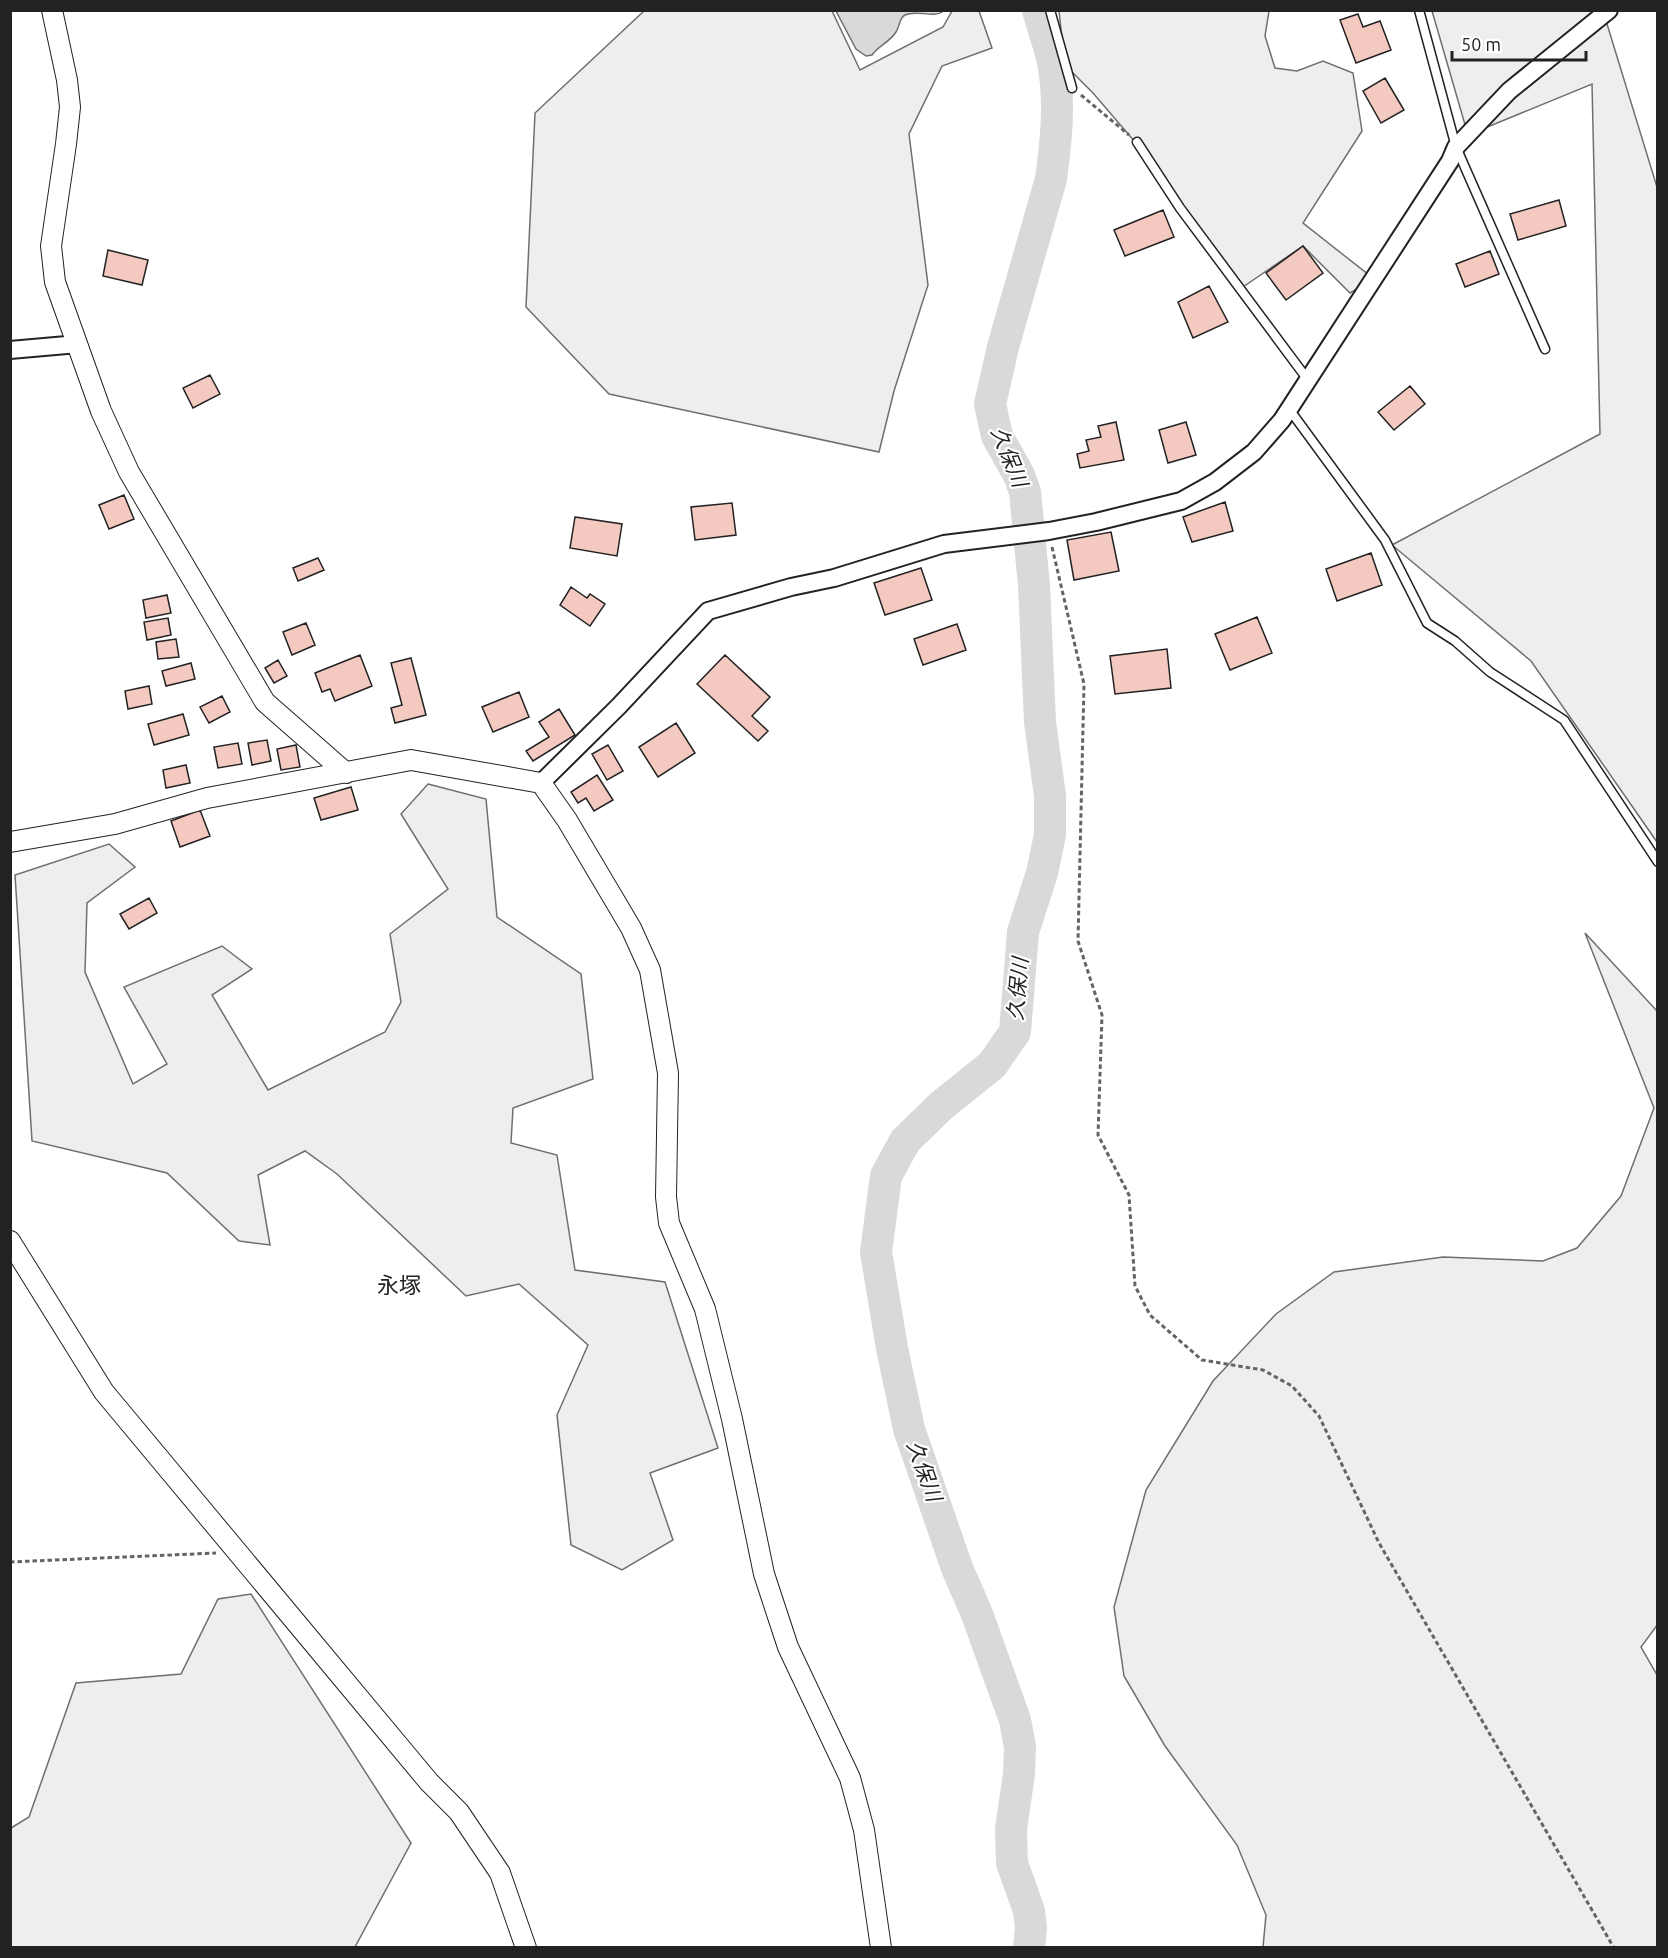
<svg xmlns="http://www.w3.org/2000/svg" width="1668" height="1958" viewBox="0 0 1668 1958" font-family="Ubuntu,'Noto Sans JP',sans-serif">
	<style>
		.green { fill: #eee; stroke: #6f6f6f; stroke-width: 1.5 }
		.water { fill: #d9d9d9; stroke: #6f6f6f; stroke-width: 1.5 }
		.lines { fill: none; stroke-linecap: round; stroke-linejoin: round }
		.river { stroke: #d9d9d9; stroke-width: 32 }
		.building { fill: #f3c9c0; stroke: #222; stroke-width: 1.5 }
		.service-casing { stroke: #222; stroke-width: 11 }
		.minor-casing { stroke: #222; stroke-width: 20 }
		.tertiary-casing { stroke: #222; stroke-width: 22 }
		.path { stroke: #646464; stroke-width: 3; stroke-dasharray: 4.5 3; stroke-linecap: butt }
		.service { stroke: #fff; stroke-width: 8 }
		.minor { stroke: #fff; stroke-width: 16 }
		.tertiary { stroke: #fff; stroke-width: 20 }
		.labels { text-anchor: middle; stroke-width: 4.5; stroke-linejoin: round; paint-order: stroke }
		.water-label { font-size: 21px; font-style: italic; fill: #222; stroke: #fff }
		.quarter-label { font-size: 22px; fill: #222; stroke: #fff }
	</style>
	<rect width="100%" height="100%" fill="#fff"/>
	<path class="green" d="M644,11H832L860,70L943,27L952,11H979L992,48L942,66L909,134L928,285L894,391L879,452L609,394L526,307L535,113Z
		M1059,11H1269L1265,36L1275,68L1297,71L1323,61L1353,73L1362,131L1303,223L1374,279L1350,293L1303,246L1240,289L1147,156L1093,93L1065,65Z
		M1432,11H1603L1657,187V842L1531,661L1392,545L1600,434L1592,84L1468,135Z
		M428,784L486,799L497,917L581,974L593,1079L513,1108L511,1143L557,1155L575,1270L665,1282L718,1448L650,1473L673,1540L622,1570L571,1545L557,1415L588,1345L519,1284L466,1296L337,1174L305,1151L258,1175L270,1245L239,1241L167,1173L32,1141L15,875L109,844L135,867L87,903L85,972L133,1084L167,1064L124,987L222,946L252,969L212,995L268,1090L385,1032L401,1002L390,934L448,889L401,814Z
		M1585,933L1657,1011L1658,1624L1641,1647L1657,1675V1947H1263L1266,1915L1237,1845L1165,1746L1124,1676L1114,1607L1146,1490L1213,1381L1276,1314L1334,1272L1443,1257L1543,1261L1577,1248L1621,1196L1654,1108Z
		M251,1594L411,1843L355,1947H11V1828L29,1817L76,1683L181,1674L218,1599Z"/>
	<path class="water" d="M836,11H944C932,19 918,9 905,15C899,18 900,26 896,32C890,42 878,46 872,55L866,56L856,49Z"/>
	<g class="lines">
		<path class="river" d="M1029,1948L1031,1928L1029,1911L1012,1863L1011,1829L1019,1774L1020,1747L1015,1720L977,1614L957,1568L909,1429L892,1348L876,1252L886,1176L905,1141L941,1106L992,1065L1015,1032L1023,932L1042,873L1050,835V796L1040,722L1034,585L1025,492L1019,475L997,436L990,404L1003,347L1051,179C1056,142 1060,105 1054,68C1051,49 1043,29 1038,10"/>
	</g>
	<path class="building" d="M1358,14L1363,27L1380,21L1391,50L1356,63L1340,20Z
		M1385,78L1404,110L1381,123L1363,91Z
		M1559,200L1566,226L1518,240L1510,214Z
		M1163,210L1174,237L1125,256L1114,230Z
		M1303,246L1323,273L1286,300L1266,273Z
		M108,250L148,260L142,285L103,276Z
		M1490,251L1499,274L1465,287L1456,264Z
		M1209,286L1228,322L1193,338L1178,302Z
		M210,375L220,394L193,408L183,388Z
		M1410,386L1425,404L1394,430L1378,412Z
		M1116,422L1124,460L1080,468L1077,454L1089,451L1086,440L1101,437L1098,426Z
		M1186,422L1196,455L1168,463L1159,430Z
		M124,495L134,519L109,529L99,505Z
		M1225,502L1233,531L1192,542L1183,517Z
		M732,503L736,535L695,540L691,507Z
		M575,517L622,524L617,556L570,548Z
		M1111,532L1119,571L1074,580L1067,540Z
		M1371,553L1382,585L1337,601L1326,569Z
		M318,558L324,570L298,581L293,568Z
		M921,568L932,600L885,615L874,583Z
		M571,587L587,598L590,594L605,604L590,626L560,605Z
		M167,595L171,613L146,618L143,600Z
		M1257,617L1272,653L1230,670L1215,634Z
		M168,618L171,635L147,640L144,622Z
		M306,623L315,645L292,655L283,632Z
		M957,624L966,650L923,665L914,639Z
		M176,639L179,657L158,659L156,642Z
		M1167,649L1171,688L1115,694L1110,656Z
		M360,655L372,686L335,701L330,689L322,692L315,673Z
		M725,655L770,697L752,716L768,731L758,741L697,684Z
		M411,658L426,715L395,723L391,708L402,705L391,663Z
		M278,660L287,676L274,683L265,668Z
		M191,663L195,679L166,686L162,671Z
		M149,686L152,704L128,709L125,691Z
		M519,692L529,717L493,732L482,707Z
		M222,696L230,712L209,723L200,707Z
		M559,709L575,735L533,761L526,751L549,737L539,722Z
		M183,714L189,735L154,745L148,724Z
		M676,723L695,753L658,777L639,747Z
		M267,740L271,761L252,765L248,743Z
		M238,743L242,764L218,768L214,747Z
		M296,745L300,767L281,770L277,749Z
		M608,745L623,771L607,780L592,754Z
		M186,765L190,783L166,788L163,770Z
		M597,775L613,800L594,811L586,798L578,803L571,792Z
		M351,787L358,810L321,820L314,798Z
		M200,810L210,836L180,847L171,821Z
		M149,898L157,913L129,929L120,914Z"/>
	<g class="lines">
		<defs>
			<path id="service" d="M1050,10L1072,88
				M1419,10L1456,147L1545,349
				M1137,142L1180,208L1308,380
				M1289,409L1385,540L1427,623L1455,641L1490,672L1564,720L1658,862"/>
			<path id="minor" d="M10,350L78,344
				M541,783L619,706L708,611L791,587L834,578L944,544L1049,531L1096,522L1181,501L1215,482L1254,452L1282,420L1450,161L1456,147L1509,91L1609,10"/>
			<path id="tertiary" d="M52,10L67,80L70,107L66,144L51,246L55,282L101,411L129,472L265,702L346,773
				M10,842L115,824L207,798L411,760L541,783L567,820L631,928L650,970L668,1073L666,1197L669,1223L705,1309L732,1419L764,1574L788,1647L850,1778L864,1830L881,1948
				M10,1241L104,1392L429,1782L459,1812L500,1873L526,1948"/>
		</defs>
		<use href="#service" class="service-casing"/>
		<use href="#minor" class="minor-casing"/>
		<use href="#tertiary" class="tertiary-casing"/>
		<path class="path" d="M1081,95L1129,135
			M1052,547L1084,684L1078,941L1102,1015L1098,1135L1129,1195L1135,1286L1150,1315L1202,1360L1263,1370L1292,1386L1319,1416L1379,1543L1614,1948
			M10,1562L216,1553"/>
		<use href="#service" class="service"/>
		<use href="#minor" class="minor"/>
		<use href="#tertiary" class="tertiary"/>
	</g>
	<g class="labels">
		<g class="water-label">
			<text transform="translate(1009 457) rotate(68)" y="7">久保川</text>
			<text transform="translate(1018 989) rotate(-85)" y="7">久保川</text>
			<text transform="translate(924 1471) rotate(70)" y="7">久保川</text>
		</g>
		<g class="quarter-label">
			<text x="399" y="1293">永塚</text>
		</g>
	</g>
	<rect width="1668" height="1958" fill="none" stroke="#222222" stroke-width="24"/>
	<path d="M1452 51v9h134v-9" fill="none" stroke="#222222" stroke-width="3"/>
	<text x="1461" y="51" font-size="18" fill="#222222" stroke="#ffffff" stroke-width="4.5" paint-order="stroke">50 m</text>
</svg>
